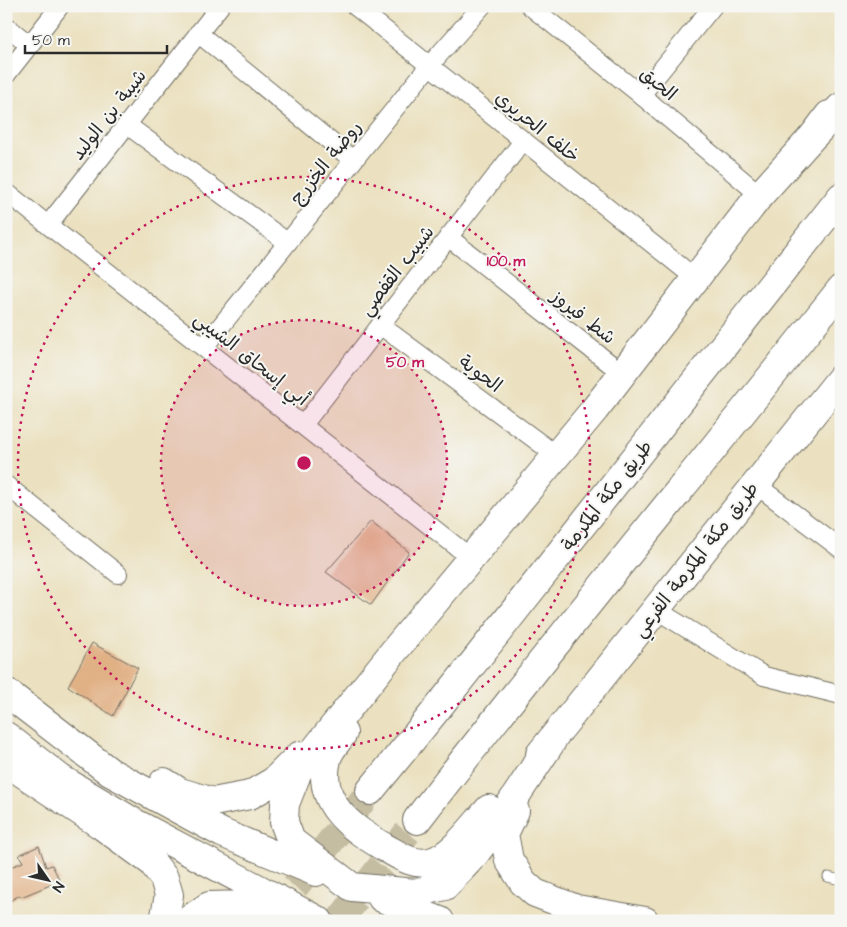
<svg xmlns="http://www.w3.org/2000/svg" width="847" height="927" viewBox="0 0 847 927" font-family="'Architects Daughter','Playpen Sans Arabic',sans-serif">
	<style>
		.building { fill: #e1b186 }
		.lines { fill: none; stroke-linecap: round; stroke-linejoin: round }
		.motorway-tunnel { stroke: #c5bda2; stroke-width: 28; stroke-dasharray: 28 14; stroke-linecap: butt }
		.service-casing { stroke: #6e6b5f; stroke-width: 11 }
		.minor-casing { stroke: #6e6b5f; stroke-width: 20 }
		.primary-casing { stroke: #6e6b5f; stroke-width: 30 }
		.motorway-casing { stroke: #6e6b5f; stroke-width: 30 }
		.service { stroke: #fff; stroke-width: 9 }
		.minor { stroke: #fff; stroke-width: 18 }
		.primary { stroke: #fff; stroke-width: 28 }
		.motorway { stroke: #fff; stroke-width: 28 }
		.ring { fill: none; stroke: #c2185b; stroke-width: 2.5; stroke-dasharray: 2.5 5 }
		.labels { text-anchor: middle; stroke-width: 4; stroke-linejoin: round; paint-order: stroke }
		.street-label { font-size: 19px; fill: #2b2b2b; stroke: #f6f6f2 }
		.centre { fill: #c2185b; stroke: #f6f6f2; stroke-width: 2.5 }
		.ring-label { font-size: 15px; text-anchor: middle; font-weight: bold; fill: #c2185b; stroke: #f6f6f2; stroke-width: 4; stroke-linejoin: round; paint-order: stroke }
	</style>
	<rect width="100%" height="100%" fill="#f6f6f2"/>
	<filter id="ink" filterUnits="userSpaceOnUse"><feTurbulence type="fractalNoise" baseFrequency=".02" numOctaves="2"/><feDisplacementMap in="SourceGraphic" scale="10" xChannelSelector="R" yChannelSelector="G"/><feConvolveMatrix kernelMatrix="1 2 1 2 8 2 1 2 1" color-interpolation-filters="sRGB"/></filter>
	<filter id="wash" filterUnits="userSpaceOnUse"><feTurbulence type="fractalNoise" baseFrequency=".0096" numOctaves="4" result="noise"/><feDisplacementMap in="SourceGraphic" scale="20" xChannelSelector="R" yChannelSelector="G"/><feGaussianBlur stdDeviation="1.12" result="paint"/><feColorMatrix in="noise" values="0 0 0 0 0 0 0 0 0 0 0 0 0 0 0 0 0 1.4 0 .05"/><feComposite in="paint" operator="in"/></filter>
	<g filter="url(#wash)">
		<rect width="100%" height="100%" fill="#ebe1c0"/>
		<g id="blocks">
			<path class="building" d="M371,521L409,552L371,605L326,572Z
				M92,643L138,668L113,716L68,686Z
				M39,846L46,867L52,865L60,881L21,897L20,895L6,903V864L8,868L23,862L19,855Z"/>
		</g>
	</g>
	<g filter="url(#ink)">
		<use href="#blocks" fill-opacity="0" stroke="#6e6b5f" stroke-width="1"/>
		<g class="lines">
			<path class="motorway-tunnel" d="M269,920L370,791
				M339,921L417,820"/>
			<defs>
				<path id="service" d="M828,877L841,880"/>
				<path id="minor" d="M355,6L695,278
					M530,6L641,95L760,195
					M6,26L30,45
					M198,33L353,160
					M6,75L60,6
					M641,95L713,6
					M127,125L287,242
					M6,192L471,558
					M48,225L220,6
					M448,237L622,373
					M380,325L556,455
					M204,347L429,66L482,6
					M303,425L523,141
					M755,484L841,549
					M6,485L118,574
					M655,609L764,676L841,695"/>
				<path id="primary" d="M6,692L110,772L222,833L316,872
					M343,733C338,741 329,750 327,759C316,803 351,828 384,847C399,855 413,866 430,862C452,857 474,825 489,809
					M6,736L61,779L135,823L319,921
					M552,741L498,823L475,854L445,886L415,893L352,887L291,841L284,822L285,804L298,771L394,651L595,409L760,195L815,134L829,115
					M540,754L841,378
					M6,762L101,825L152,862L164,878L169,895L164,921
					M164,782L180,792L213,802L250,795L274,781L299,756
					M515,811L504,834L509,860L523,882L535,893L577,909L645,921
					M382,898L440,921
					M187,921L209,906L244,905L287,914"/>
				<path id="motorway" d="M815,134L841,107
					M370,791L433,714L841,197
					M417,820C555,641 700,467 841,289"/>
			</defs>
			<use href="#service" class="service-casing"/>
			<use href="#minor" class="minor-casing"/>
			<use href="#primary" class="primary-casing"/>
			<use href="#motorway" class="motorway-casing"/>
			<use href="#service" class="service"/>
			<use href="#minor" class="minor"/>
			<use href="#primary" class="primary"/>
			<use href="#motorway" class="motorway"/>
		</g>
	</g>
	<circle cx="304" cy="463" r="143" fill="#c2185b" fill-opacity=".12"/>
	<g class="ring">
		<circle cx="304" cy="463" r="143"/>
		<circle cx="304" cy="463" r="286"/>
	</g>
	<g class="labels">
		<g class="street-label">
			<text transform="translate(659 83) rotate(40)" y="7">الحبق</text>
			<text transform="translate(108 114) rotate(-52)" y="7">شيبة بن الوليد</text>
			<text transform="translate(538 126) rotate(39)" y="7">خلف الحريري</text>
			<text transform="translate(325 162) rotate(-51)" y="7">روضة الخزرج</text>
			<text transform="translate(396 270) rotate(-52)" y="7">شبيب القفصي</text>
			<text transform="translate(584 316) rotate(38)" y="7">شط فيروز</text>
			<text transform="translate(252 358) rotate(38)" y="7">أبي إسحاق الشيبي</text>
			<text transform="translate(481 373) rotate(37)" y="7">الحوية</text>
			<text transform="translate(606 495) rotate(-52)" y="7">طريق مكة المكرمة</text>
			<text transform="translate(695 559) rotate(-52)" y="7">طريق مكة المكرمة الفرعي</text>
		</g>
	</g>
	<circle cx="304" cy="463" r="8" class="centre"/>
	<g class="ring-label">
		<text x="506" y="266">100 m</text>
		<text x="405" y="367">50 m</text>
	</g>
	<rect width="847" height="927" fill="none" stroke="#f6f6f2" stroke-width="25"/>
	<g transform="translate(48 880) rotate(124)" stroke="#f6f6f2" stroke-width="4" paint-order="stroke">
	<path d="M0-4L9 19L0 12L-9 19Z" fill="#2b2b2b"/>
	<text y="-8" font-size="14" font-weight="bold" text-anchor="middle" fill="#2b2b2b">N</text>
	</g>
	<path d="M25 45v8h142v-8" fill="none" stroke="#2b2b2b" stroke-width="2.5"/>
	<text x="32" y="45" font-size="15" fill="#2b2b2b" stroke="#f6f6f2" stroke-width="4" paint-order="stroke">50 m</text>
</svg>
